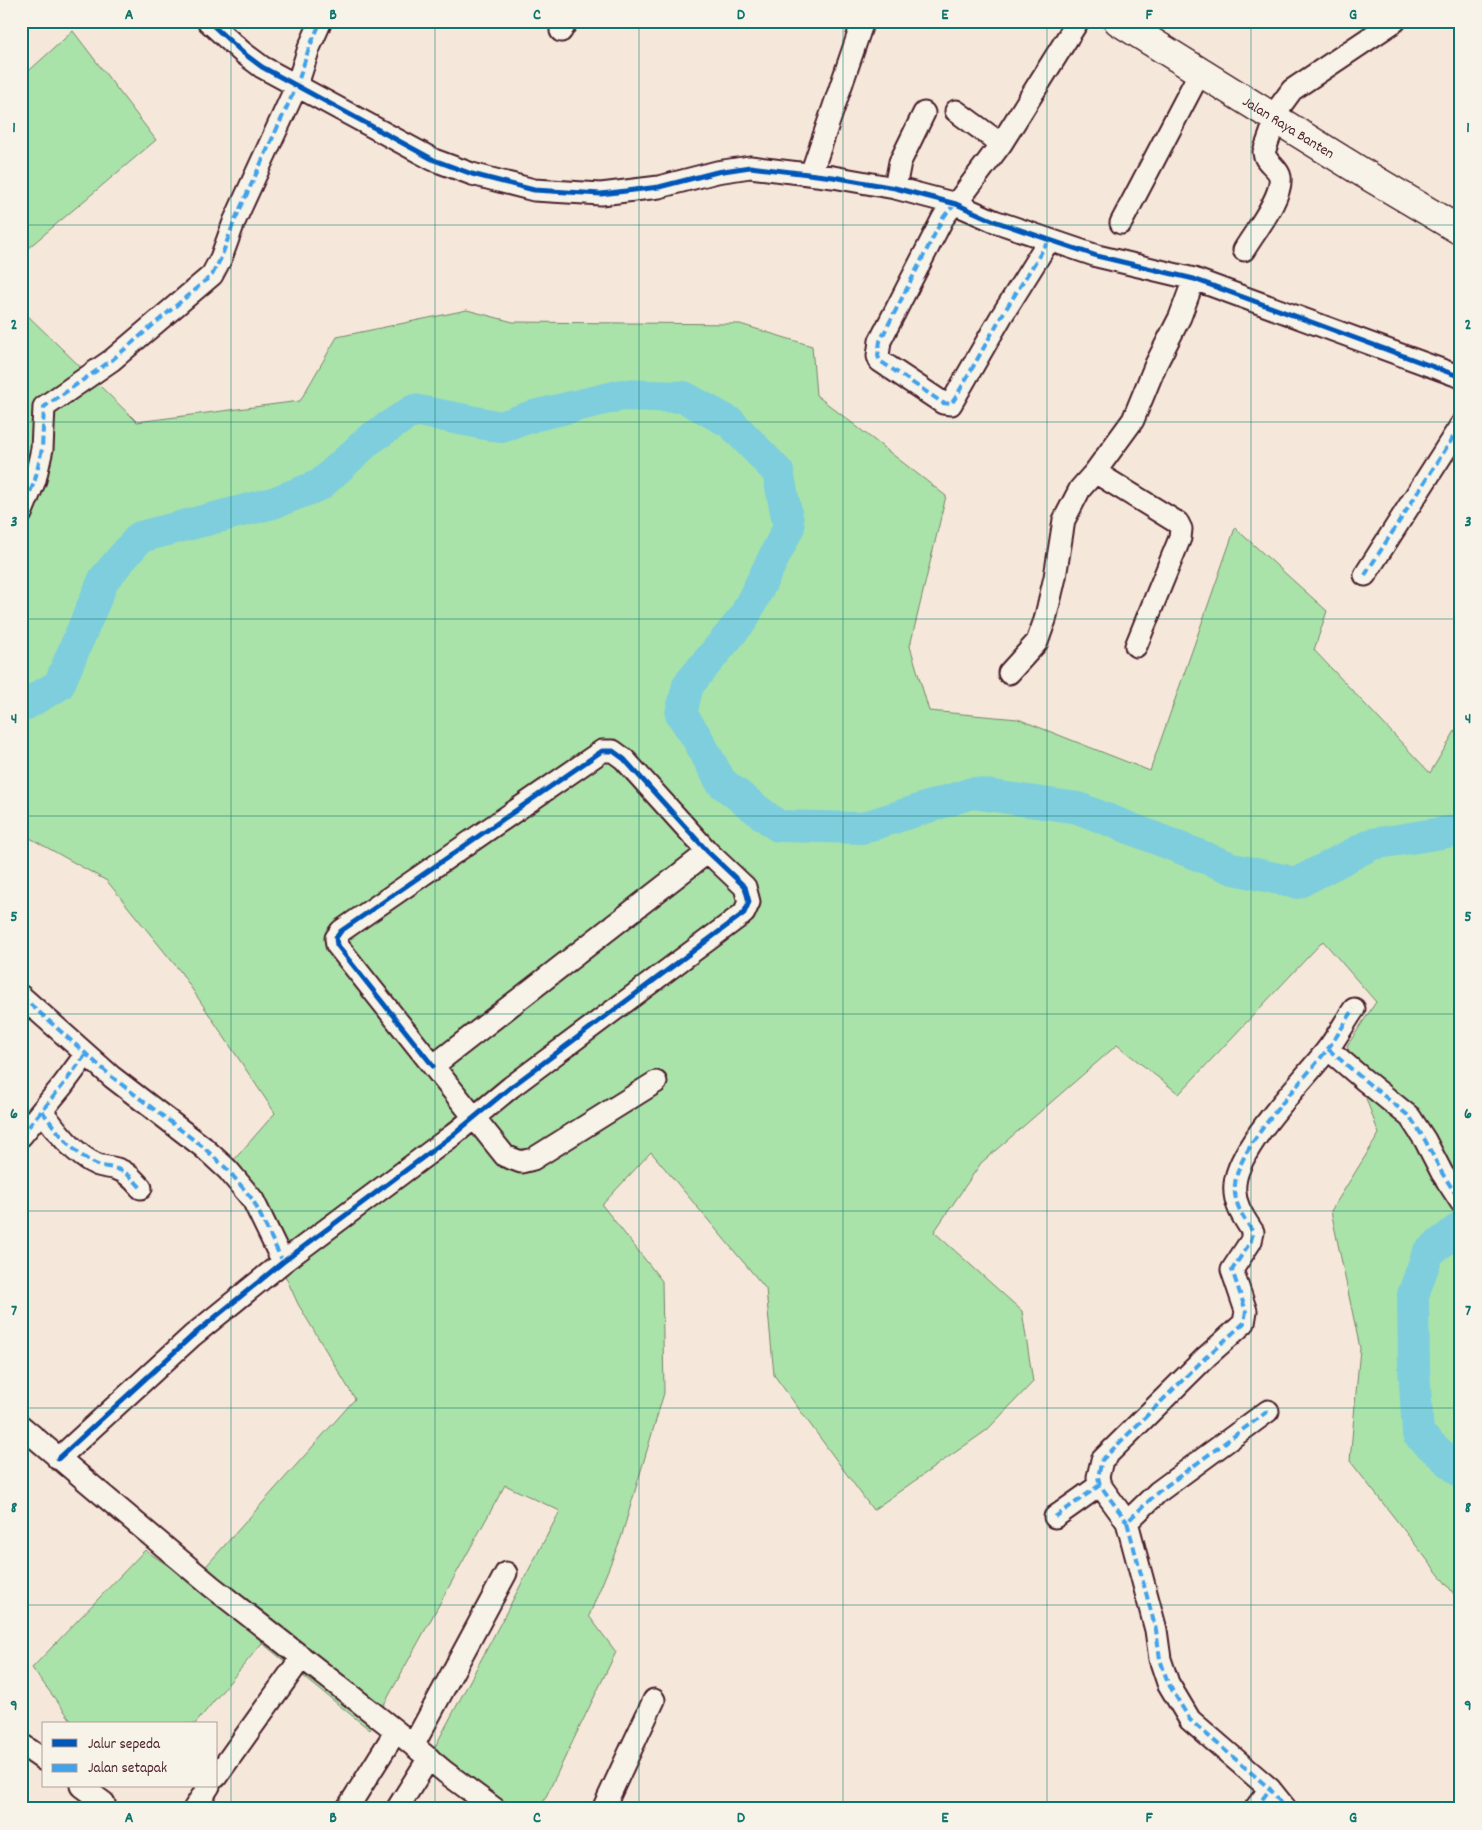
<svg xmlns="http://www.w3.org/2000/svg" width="1482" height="1830" viewBox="0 0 1482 1830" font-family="Dekko,sans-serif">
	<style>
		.green { fill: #a9e3a9; stroke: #7a816a }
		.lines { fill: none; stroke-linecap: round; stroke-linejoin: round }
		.river { stroke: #7fcedd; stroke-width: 32 }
		.minor-casing { stroke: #4a1f2b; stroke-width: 25 }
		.major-casing { stroke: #4a1f2b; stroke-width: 31 }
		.minor { stroke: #f7f3e8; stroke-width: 21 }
		.major { stroke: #f7f3e8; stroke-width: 28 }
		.quiet { stroke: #40a2eb; stroke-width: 4; stroke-dasharray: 8 4; stroke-linecap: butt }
		.cycleway-casing { stroke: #f7f3e8; stroke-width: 8 }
		.cycleway { stroke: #0057b8; stroke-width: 5 }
		.grid { fill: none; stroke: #0f766e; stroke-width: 1; stroke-opacity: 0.55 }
		.labels { text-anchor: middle; stroke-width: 4.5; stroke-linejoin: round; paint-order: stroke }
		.street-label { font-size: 15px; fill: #4a1f2b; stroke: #f7f3e8 }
		.neatline { fill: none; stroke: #0f766e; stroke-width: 2 }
		.grid-label { font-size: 16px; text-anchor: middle; font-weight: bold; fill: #0f766e }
	</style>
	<rect width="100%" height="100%" fill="#f5e8da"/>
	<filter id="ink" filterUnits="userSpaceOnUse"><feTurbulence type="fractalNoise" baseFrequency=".02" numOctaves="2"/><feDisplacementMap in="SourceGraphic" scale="10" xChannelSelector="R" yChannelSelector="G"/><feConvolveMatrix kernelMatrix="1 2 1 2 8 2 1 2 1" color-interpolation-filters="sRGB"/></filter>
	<g filter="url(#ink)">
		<path class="green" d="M73,31L156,140L21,254V78Z
			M21,309L137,422L300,401L337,337L467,310L513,322L740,324L812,346L816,395L946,496L910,646L929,711L1018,719L1150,771L1235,528L1327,611L1314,650L1430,773L1461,721V1603L1350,1461L1360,1348L1331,1211L1379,1134L1347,1046L1376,1002L1323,941L1179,1094L1117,1045L981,1163L934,1232L1022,1311L1033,1382L987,1430L873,1510L774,1375L766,1289L651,1152L602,1205L662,1281L664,1393L621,1538L589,1616L616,1652L540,1809H488L429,1758L560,1511L505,1485L370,1730L262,1643L195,1724H74L32,1668L145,1550L192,1582L355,1399L298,1304L233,1161L275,1113L180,971L107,881L21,833Z"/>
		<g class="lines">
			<path class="river" d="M21,707L59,685L104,579L140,537L273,503L320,485L370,439L414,410L501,427L533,416L622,395L684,397L731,423L778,472L789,527L743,619L688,685L681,714L696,736L721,782L778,826L862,828L972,793L1078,808L1234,869L1297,883L1372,844L1461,830
				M1461,1227L1428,1253L1413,1295L1414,1367L1418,1434L1461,1472"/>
			<defs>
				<path id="minor" d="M208,21L242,52L262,67L434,160L472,174L534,190L601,194L659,187L717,172L750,167L833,177L895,188L956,204L994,221L1097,256L1194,279L1461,377
					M561,31L567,21
					M956,111L1001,144
					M811,174L863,21
					M895,188L900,162L924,113
					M1121,223L1200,72
					M1049,240L1001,317L951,404L943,403L880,361L878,356L880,341L943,218L949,210L956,204L1001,144L1078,21
					M1244,250C1254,233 1283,197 1280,177C1278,167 1265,163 1264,152L1281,105L1292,90L1395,21
					M1095,472L1178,523L1181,529L1180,538L1136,646
					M21,514L35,480L42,449L44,407L112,360L212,275L221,258L234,222L297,85L309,48L321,21
					M1365,575L1461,425
					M1009,673L1037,642L1045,620L1055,577L1064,520L1080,489L1095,472L1133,420L1156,364L1180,317L1194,279
					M21,996L112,1077L203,1147L228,1170L253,1200L283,1262
					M1328,1049L1363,1079L1410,1117L1425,1140L1442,1173L1461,1202
					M656,1082L533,1159L521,1162L505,1156L433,1066L708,852
					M42,1111C56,1130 75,1156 98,1165C104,1167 111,1167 117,1169C127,1172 134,1180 141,1188
					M21,1136L63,1085L86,1054
					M1268,1411L1158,1492L1127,1522L1156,1630L1160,1659L1168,1683L1190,1720L1270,1789L1286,1809
					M21,1426L211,1586L396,1731L445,1772L495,1809
					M58,1459L192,1336L283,1262L453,1135L511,1087L744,913L749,902L745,887L708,852L624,759L613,751H602L341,931L336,938L337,945L433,1066
					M1100,1485L1098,1477L1102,1460L1206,1357L1244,1323L1246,1311L1232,1270L1251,1241L1253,1232C1243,1217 1233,1203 1235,1184C1238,1146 1303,1081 1327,1050C1337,1037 1345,1022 1354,1009
					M1055,1517L1100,1485L1127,1522
					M21,1744L44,1760
					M414,1744L506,1573
					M216,1777L302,1657
					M81,1786L104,1803L100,1809
					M194,1809L209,1786
					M347,1809L396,1731
					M397,1809L429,1758
					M603,1809L654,1700
					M1255,1809L1270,1789"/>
				<g id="major">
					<path id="s1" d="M1118,21L1360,171L1461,231"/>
				</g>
			</defs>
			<use href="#minor" class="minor-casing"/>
			<use href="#major" class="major-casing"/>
			<use href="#minor" class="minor"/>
			<use href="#major" class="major"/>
			<path class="quiet" d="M956,204L949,210L943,218L880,341L878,356L880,361L943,403L951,404L956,397L1001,317L1049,240
				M21,514L35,480L42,449L44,407L112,360L212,275L221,258L234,222L297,85L309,48L321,21
				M1365,575L1461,425
				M21,996L112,1077L203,1147L228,1170L253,1200L283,1262
				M1328,1049L1363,1079L1410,1117L1425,1140L1442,1173L1461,1202
				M42,1111C56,1130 75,1156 98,1165C104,1167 111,1167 117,1169C127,1172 134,1180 141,1188
				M21,1136L63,1085L86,1054
				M1268,1411L1158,1492L1127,1522L1156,1630L1160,1659L1168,1683L1190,1720L1270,1789L1286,1809
				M1100,1485L1098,1477L1102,1460L1206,1357L1244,1323L1246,1311L1232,1270L1251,1241L1253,1232C1243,1217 1233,1203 1235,1184C1238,1146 1303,1081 1327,1050C1337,1037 1345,1022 1354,1009
				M1055,1517L1100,1485L1127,1522
				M1255,1809L1270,1789"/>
			<defs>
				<path id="cycleway" d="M208,21L242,52L262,67L434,160L472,174L534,190L601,194L659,187L717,172L750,167L833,177L895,188L956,204L994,221L1097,256L1194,279L1461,377
					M58,1459L192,1336L283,1262L453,1135L511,1087L744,913L749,902L745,887L708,852L624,759L613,751H602L341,931L336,938L337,945L433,1066"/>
			</defs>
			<use href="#cycleway" class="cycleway-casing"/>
			<use href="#cycleway" class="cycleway"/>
		</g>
	</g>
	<path class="grid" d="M231,21V1809M435,21V1809M639,21V1809M843,21V1809M1047,21V1809M1251,21V1809M21,225H1461M21,422H1461M21,619H1461M21,816H1461M21,1014H1461M21,1211H1461M21,1408H1461M21,1605H1461"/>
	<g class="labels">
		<g class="street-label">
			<text dy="5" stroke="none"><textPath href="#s1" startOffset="201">Jalan Raya Banten</textPath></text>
		</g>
	</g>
	<rect width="1482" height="1830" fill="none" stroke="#f7f3e8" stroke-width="55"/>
	<rect x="42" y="1722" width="175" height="65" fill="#f7f3e8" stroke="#b29e9c"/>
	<rect x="52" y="1739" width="25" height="8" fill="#0057b8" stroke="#b29e9c"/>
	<text x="88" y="1748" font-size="15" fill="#4a1f2b">Jalur sepeda</text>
	<rect x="52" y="1764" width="25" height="8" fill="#40a2eb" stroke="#b29e9c"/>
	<text x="88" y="1772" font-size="15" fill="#4a1f2b">Jalan setapak</text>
	<rect x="28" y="28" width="1426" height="1774" class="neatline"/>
	<g class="grid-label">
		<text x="129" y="19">A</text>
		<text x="333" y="19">B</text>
		<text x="537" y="19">C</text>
		<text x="741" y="19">D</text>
		<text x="945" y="19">E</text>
		<text x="1149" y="19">F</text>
		<text x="1353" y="19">G</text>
		<text x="14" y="132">1</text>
		<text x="1468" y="132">1</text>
		<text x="14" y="329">2</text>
		<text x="1468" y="329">2</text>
		<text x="14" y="526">3</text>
		<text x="1468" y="526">3</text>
		<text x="14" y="723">4</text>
		<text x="1468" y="723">4</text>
		<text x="14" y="921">5</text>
		<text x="1468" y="921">5</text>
		<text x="14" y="1118">6</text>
		<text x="1468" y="1118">6</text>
		<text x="14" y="1315">7</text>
		<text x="1468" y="1315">7</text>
		<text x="14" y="1512">8</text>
		<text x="1468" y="1512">8</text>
		<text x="14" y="1710">9</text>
		<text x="1468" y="1710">9</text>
		<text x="129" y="1822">A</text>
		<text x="333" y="1822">B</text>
		<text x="537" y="1822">C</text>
		<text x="741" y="1822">D</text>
		<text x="945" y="1822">E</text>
		<text x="1149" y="1822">F</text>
		<text x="1353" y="1822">G</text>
	</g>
</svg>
